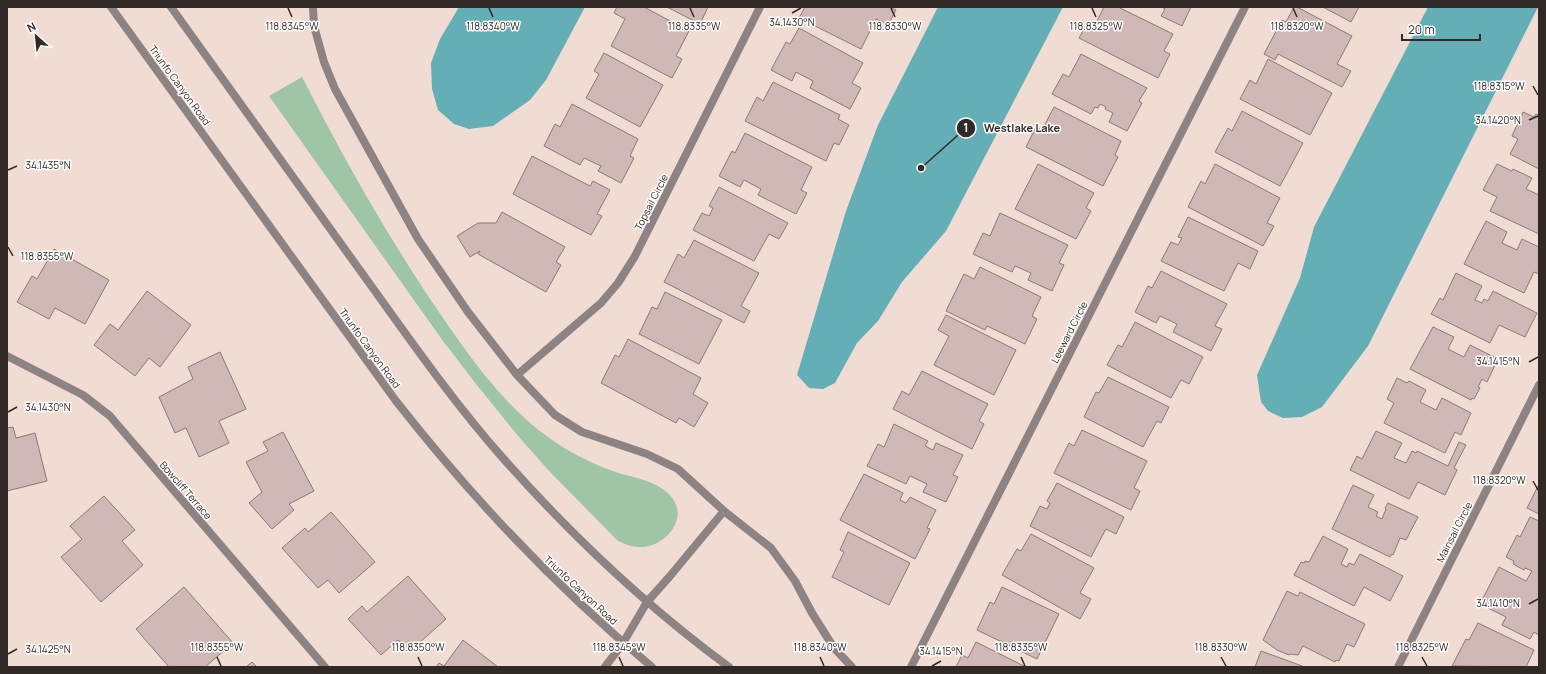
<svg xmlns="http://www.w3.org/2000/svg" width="1546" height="674" viewBox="0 0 1546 674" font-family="Manrope,sans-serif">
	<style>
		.green { fill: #9ec5a5 }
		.water { fill: #64aeb6 }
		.building { fill: #cfb8b6; stroke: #8d7876 }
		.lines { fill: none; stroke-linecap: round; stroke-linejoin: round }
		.minor { stroke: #8d8383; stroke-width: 8 }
		.tertiary { stroke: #8d8383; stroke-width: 8 }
		.ticks { fill: none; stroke: #312925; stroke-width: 1.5 }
		.labels { text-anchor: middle; stroke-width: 3; stroke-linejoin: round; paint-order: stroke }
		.street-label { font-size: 10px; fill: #312925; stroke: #fff }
		.ticks-label { font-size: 10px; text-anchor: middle; fill: #312925; stroke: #fff; stroke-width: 3; stroke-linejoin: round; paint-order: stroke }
		.leader { fill: none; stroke: #312925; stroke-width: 1.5 }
		.callout-dot { fill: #312925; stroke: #fff; stroke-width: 1.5 }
		.mark-label { font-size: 12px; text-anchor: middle; font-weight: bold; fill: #fff }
		.callout-label { font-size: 11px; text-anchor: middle; font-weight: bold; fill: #312925; stroke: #fff; stroke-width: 3; stroke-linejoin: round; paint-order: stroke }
	</style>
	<rect width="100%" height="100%" fill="#f1dcd3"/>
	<path class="green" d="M302,77C344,159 389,239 441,315C467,353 494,391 529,422C553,443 580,459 610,470C628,477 648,478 664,490C673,496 680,508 677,519C673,535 656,548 639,547C631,547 624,544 617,540L550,472L519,437L476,384L443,341L269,96Z"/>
	<path class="water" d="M459,7H585L546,80L530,100L493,126L469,129L454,124L438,110L432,89L431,63L440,39Z
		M938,7H1063L946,231L902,282L878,321L857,343L835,383L823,389L809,388L797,375L846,211L878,125Z
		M1428,7H1538L1368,346L1322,407L1302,417L1283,418L1268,411L1261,402L1257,375L1300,278L1314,227Z"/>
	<path class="building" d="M617,7H644L689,31L676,56L682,59L672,78L611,46L625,19L614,13Z
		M667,7H708L700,24Z
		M805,7H890L896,10L888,25L876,19L861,49L799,18Z
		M1104,7H1118L1173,34L1164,51L1170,54L1158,78L1079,38L1088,21L1095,25Z
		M1162,7H1191L1182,26L1161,16L1165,9Z
		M1294,7H1297L1352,36L1337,64L1351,71L1342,87L1278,54L1275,60L1264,54L1282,20L1286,22Z
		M1323,7H1359L1351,22Z
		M799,28L863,63L852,83L861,88L850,109L810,88L813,81L796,72L792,81L771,70L786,42L790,44Z
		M604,53L663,85L640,127L586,98L599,74L594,71Z
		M1081,54L1147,88L1139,101L1142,103L1127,131L1109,122L1113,113L1105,109L1106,107L1100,104L1098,108L1095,107L1091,114L1052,94L1063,74L1069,77Z
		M1268,59L1332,93L1310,135L1240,99L1250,80L1256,84Z
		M773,82L840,115L838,119L849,125L839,145L834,143L826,161L745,121L757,97L763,101Z
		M572,104L638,139L630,156L634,158L621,183L598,171L601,166L584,158L580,165L544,146L555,124L560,127Z
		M1054,107L1121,141L1115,155L1118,157L1103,186L1026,147L1036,127L1042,130Z
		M1242,111L1303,143L1280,186L1215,152L1228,128L1232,131Z
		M1523,112L1534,117L1536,114L1539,116V169L1510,154L1518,139L1512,136Z
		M745,133L812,167L801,190L807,193L796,214L758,195L761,189L744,180L740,187L719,176L732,151L735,153Z
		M532,156L590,186L593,181L610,190L597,214L602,216L591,235L513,194Z
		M1038,164L1094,193L1086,208L1091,211L1076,239L1015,209Z
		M1215,164L1280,198L1267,223L1274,226L1263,246L1188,207L1201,181L1205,184Z
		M1497,164L1512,171L1513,169L1532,178L1526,189L1539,195V234L1490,211L1497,197L1483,190Z
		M719,187L788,223L779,239L769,234L754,261L693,230L702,213L709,216L713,208L709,206Z
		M502,212L565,247L556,262L561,265L546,292L478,254L480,251L470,257L457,236L478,223H496Z
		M1000,213L1068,245L1059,263L1064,265L1052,291L1028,280L1031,273L1015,266L1012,272L973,254L983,233L990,236Z
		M1188,217L1258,251L1250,269L1238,263L1224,291L1161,261L1171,242L1178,245L1182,238L1178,237Z
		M1486,221L1507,232L1502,243L1517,250L1522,239L1539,247V274L1534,272L1524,293L1464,264Z
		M694,240L759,273L741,306L750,311L744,323L664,282L678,254L684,258Z
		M54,249L109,280L85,324L55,308L49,319L17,302L32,276L37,279Z
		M980,267L1041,297L1032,316L1037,319L1025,344L987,326L985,330L946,311L964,274L974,279Z
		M1161,271L1227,304L1215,326L1222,329L1211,351L1173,332L1177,324L1160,316L1156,323L1135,312L1148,286L1152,288Z
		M1456,273L1482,286L1475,300L1482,303L1484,299L1488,301L1493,291L1537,313L1525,337L1499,325L1490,343L1431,314L1440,298L1443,300Z
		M147,291L191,325L160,367L149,358L135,376L94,345L110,324L118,330Z
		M665,292L722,320L699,364L639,334L652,307L657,309Z
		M946,315L1016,350L994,395L934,365L949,336L938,330Z
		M1135,322L1203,357L1189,384L1181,380L1171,398L1107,365L1118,345L1122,347Z
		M1433,327L1454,337L1448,349L1464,357L1470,345L1498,359L1487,382L1482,379L1478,387L1480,388L1474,399L1472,398L1471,400L1410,369Z
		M628,339L701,378L693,394L708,403L694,427L679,418L676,423L601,383L615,355L619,357Z
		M220,352L246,409L219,421L229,443L199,457L186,428L175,433L159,397L193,379L188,367Z
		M922,371L988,404L979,421L984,424L972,449L893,409L902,391L909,395Z
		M1108,377L1169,407L1161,423L1157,421L1143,447L1084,417L1096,392L1099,393Z
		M1397,378L1407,383L1409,381L1426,390L1420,402L1436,410L1442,398L1471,413L1461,435L1455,432L1445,453L1384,423L1394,403L1387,399Z
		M894,424L928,441L925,446L933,450L936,443L963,455L953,475L958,477L946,502L923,492L927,484L910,476L906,484L867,466L878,444L884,447Z
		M13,427L16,438L35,433L47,481L7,491V428Z
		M1082,430L1147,461L1134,488L1140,491L1131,510L1054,473L1069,443L1074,446Z
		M1376,431L1402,443L1394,458L1406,463L1412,451L1416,453L1417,451L1448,466L1459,442L1466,445L1454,468L1457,470L1445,495L1418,482L1409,499L1350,470L1357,456L1362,459Z
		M283,432L314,491L289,504L294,510L272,529L249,503L262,492L246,462L268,451L263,442Z
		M864,474L903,493L900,500L906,503L910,497L936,510L927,528L930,529L915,559L840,520Z
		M1057,483L1124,517L1116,534L1106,529L1091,557L1030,526L1040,506L1047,509L1050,503L1047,501Z
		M1539,484V514L1527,508Z
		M1353,485L1374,495L1368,507L1378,512L1376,516L1382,519L1386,509L1385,508L1388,503L1418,517L1406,540L1400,538L1393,555L1392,554L1390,557L1332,529Z
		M104,496L135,530L122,541L143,565L101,602L61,557L82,539L70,526Z
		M331,512L375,562L339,593L328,580L318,588L282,548L305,528L308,532Z
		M1530,517L1539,521V635L1534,632L1530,639L1502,625L1506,617L1480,604L1499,567L1526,581L1532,571L1525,568L1524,570L1513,564L1514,561L1506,557L1517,535L1520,537Z
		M848,532L910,563L889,605L832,577L844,552L840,550Z
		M1031,534L1094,568L1080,593L1091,599L1080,619L1002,575L1017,549L1021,551Z
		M1323,536L1348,549L1341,564L1347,567L1349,563L1354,565L1360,554L1403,576L1390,601L1364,587L1354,606L1294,575L1301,562L1304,563L1305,561L1309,562Z
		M408,576L446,619L409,652L398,640L381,655L348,619L362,606L367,612Z
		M184,587L233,643L205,667H169L136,629Z
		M1002,587L1059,614L1037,659L977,630L990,602L994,604Z
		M1287,591L1298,596L1300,592L1365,624L1354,647L1347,644L1339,661L1336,660L1335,662L1303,646L1298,655L1290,654L1289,655L1277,650L1263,640Z
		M1478,623L1534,650L1526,667L1452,666L1466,639L1469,640Z
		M463,640L498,667H436L439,663L444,666Z
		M976,642L1026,667H956L962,655L968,658Z
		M1261,651L1305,667H1255Z
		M252,662L257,667H246Z"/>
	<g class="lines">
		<path class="minor" d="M313,7L314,26L324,62L335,89L418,239L468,312L517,375L555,415L582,432L647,454L678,469L724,511L771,548L795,581L812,613L834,648L852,667
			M7,356L83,395L110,416L325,667
			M517,375L601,303L618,283L635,256L760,7
			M605,667L623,643L647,602L670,576L724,511
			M911,667L1245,7
			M1398,667L1539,385"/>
		<path class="tertiary" d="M111,7L396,401C472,498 557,588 652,667
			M171,7C232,92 293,177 354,262C402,328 448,396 502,457C570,534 646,606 729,667"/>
	</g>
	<path class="ticks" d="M288,8L292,17M489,8L493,17M690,8L694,17M891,8L895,17M1092,8L1096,17M1293,8L1297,17M792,13L801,8M1533,86L1538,95M1529,120L1538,116M8,170L17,166M8,247L13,256M1529,362L1538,357M8,412L17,407M1533,481L1538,490M1529,604L1538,599M8,654L17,649M217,657L221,666M418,657L422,666M619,657L623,666M820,657L824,666M1021,657L1025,666M1221,657L1226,666M1422,657L1427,666M932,666L941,661"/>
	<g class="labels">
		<g class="street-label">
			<text transform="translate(180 85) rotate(54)" y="4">Triunfo Canyon Road</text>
			<text transform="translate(651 202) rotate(-63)" y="4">Topsail Circle</text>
			<text transform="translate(1069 332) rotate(-63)" y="4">Leeward Circle</text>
			<text transform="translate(370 348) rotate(54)" y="4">Triunfo Canyon Road</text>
			<text transform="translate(186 490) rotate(49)" y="4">Bowcliff Terrace</text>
			<text transform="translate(1454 532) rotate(-63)" y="4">Mainsail Circle</text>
			<text transform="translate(581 590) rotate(43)" y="4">Triunfo Canyon Road</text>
		</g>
	</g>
	<g class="ticks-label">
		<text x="792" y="26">34.1430°N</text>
		<text x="292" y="30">118.8345°W</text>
		<text x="493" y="30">118.8340°W</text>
		<text x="694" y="30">118.8335°W</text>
		<text x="895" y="30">118.8330°W</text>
		<text x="1096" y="30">118.8325°W</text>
		<text x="1297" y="30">118.8320°W</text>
		<text x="1499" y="90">118.8315°W</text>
		<text x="1498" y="124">34.1420°N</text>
		<text x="48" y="169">34.1435°N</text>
		<text x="47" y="260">118.8355°W</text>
		<text x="1498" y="365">34.1415°N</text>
		<text x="48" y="411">34.1430°N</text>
		<text x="1499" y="484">118.8320°W</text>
		<text x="1498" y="607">34.1410°N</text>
		<text x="217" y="651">118.8355°W</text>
		<text x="418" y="651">118.8350°W</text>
		<text x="619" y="651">118.8345°W</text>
		<text x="820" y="651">118.8340°W</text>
		<text x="1021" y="651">118.8335°W</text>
		<text x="1221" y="651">118.8330°W</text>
		<text x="1422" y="651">118.8325°W</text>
		<text x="48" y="653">34.1425°N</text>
		<text x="941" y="655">34.1415°N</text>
	</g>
	<path class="leader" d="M921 168L966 128"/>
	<g class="callout-dot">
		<circle cx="921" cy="168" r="4"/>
		<circle cx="966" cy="128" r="10"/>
	</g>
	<g class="mark-label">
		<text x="966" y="132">1</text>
	</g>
	<g class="callout-label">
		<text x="1022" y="132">Westlake Lake</text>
	</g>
	<rect width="1546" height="674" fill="none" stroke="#312925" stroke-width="16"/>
	<g transform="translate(36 36) rotate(333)" stroke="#ffffff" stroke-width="3" paint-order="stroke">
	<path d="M0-3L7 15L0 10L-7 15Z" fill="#312925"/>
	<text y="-6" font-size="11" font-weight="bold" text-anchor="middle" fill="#312925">N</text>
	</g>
	<path d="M1402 34v6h78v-6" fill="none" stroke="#312925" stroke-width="2"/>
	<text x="1408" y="34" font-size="12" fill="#312925" stroke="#ffffff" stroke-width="3" paint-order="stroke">20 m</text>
</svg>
